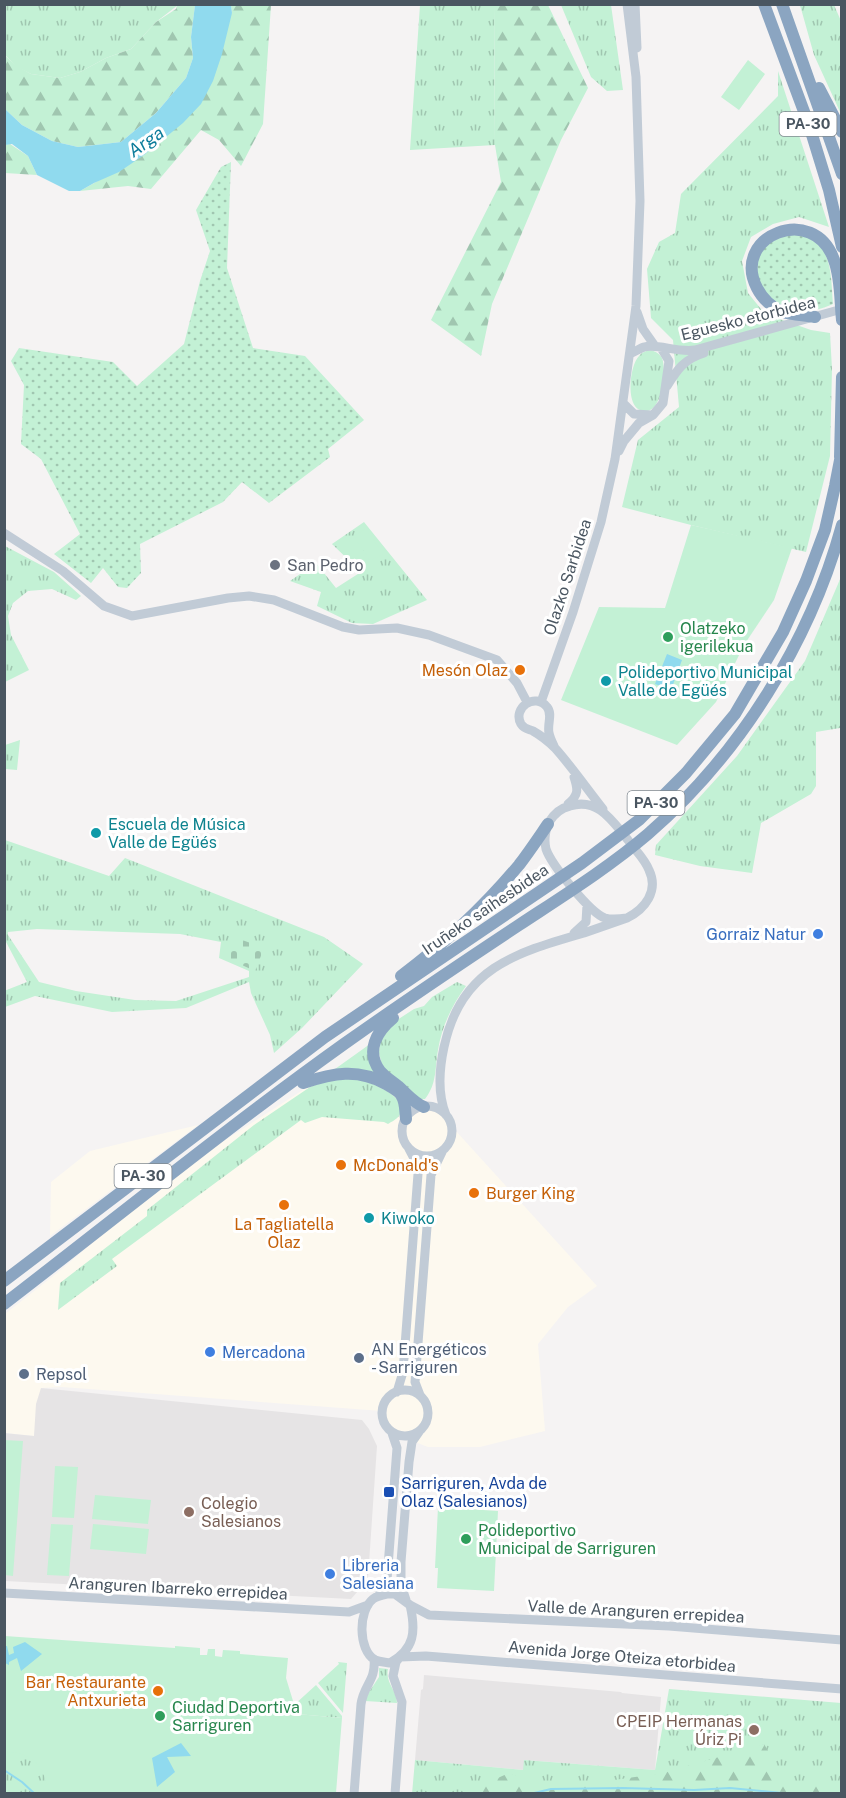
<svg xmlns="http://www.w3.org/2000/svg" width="846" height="1798" viewBox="0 0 846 1798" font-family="'Public Sans',sans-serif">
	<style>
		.commercial { fill: #fdf9ef }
		.education { fill: #e6e4e5 }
		.grass { fill: url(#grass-tufts); fill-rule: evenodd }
		.forest { fill: url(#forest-firs) }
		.cemetery { fill: url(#cemetery-stones) }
		.garden { fill: url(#garden-dots) }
		.pitch { fill: #c3f1d5 }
		.water { fill: #90daee }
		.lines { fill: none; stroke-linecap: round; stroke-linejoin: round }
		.stream { stroke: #90daee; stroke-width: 2 }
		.secondary { stroke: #c1cbd6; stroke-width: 9 }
		.highway { stroke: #8ba5c1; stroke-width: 12 }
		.worship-dot { fill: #6b7280; stroke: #fff; stroke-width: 2 }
		.leisure-dot { fill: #2e9e5b; stroke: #fff; stroke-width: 2 }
		.food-dot { fill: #e8710a; stroke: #fff; stroke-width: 2 }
		.culture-dot { fill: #0f9aa8; stroke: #fff; stroke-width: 2 }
		.shop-dot { fill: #3f7fe0; stroke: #fff; stroke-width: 2 }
		.service-dot { fill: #5c6f8a; stroke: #fff; stroke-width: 2 }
		.transit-dot { fill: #1a4fb4; stroke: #fff; stroke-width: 2 }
		.education-dot { fill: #8d6e63; stroke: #fff; stroke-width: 2 }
		.labels { text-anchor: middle; stroke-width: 6; stroke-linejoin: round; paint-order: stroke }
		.shield { fill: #fff; stroke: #808990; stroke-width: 1.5 }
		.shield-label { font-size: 15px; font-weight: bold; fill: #4a5661 }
		.street-label { font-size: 16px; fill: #4a5661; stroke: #fff }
		.worship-label { font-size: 16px; fill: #5b616d; stroke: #fff; text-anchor: start }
		.leisure-label { font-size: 16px; fill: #27864d; stroke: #fff; text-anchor: start }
		.food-label { font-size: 16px; fill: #c56008; stroke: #fff; text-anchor: end }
		.culture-label { font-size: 16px; fill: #0d838f; stroke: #fff; text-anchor: start }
		.shop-label { font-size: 16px; fill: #366cbe; stroke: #fff; text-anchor: start }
		.service-label { font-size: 16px; fill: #4e5e75; stroke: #fff; text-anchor: start }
		.transit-label { font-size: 16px; fill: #164399; stroke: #fff; text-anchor: start }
		.education-label { font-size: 16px; fill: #785e54; stroke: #fff; text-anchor: start }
		.water-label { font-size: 18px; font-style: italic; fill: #0c7c9b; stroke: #fff }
	</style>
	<defs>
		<pattern id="grass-tufts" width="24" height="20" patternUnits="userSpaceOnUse" patternTransform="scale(1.5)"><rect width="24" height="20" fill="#c3f1d5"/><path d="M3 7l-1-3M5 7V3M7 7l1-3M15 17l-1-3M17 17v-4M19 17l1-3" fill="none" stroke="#a0c6b0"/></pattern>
		<pattern id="forest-firs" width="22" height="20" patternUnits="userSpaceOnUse" patternTransform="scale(1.5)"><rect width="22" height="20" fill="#c3f1d5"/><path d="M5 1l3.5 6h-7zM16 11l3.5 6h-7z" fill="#a0c6b0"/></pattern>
		<pattern id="cemetery-stones" width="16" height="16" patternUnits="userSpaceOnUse" patternTransform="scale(1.5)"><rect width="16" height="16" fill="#c3f1d5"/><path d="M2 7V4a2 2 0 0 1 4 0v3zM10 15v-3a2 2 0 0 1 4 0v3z" fill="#a0c6b0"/></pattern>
		<pattern id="garden-dots" width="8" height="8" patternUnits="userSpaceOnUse" patternTransform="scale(1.5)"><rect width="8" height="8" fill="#c3f1d5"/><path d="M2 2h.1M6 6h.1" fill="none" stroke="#a0c6b0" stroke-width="1.8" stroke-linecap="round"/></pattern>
	</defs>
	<rect width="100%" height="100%" fill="#f5f3f3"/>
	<path class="commercial" d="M323,1077L387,1085L404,1103L435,1108L597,1286L568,1307L538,1344L545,1431L480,1447H428L392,1433L382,1411L62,1387L41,1388L34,1436L5,1433V1314L57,1273L177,1171Z
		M198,1125L50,1236L51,1182L90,1151Z"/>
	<path class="education" d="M41,1388L362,1420L369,1429L377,1446L368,1578L365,1583L351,1599L5,1581L4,1433L34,1436L36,1404Z
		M424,1675L621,1692L622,1693L661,1697L655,1770L525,1760L524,1770L415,1760L421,1690L423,1689Z"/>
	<path class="grass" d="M4,5H178L156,22L131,49L106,58L80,72L60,78L31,74L17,67L5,55Z
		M420,5H494L495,145L410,150Z
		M561,5H611L623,90L607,91L591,77Z
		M800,5H834L841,21V114L814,55Z
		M778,71L829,227L799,217L773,224L751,237L742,261L748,293L765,314L811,330L830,333L832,369L830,456L806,552L691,525L622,507L638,440L679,407L673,340L651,318L647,269L659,242L675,233L681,194L778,96Z
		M651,350C656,352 659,353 662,358C667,370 662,411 646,411C624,413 629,366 639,356C642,352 646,351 651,350Z
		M364,522L427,600L373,624L352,623L317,606L321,592L290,581L316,563L336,588L361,572L332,544Z
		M5,546L54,572L81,596L76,600L52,589L28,591L13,603L8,616L11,635L29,670L5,682Z
		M841,577V730L840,728L816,732V786L811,794L761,823L752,873L700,866L655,855L656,845L737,756L805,661Z
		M20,740L17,770L5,769V745Z
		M5,840L109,876L125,858L324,937L363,964L302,1028L274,1053L270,1035L251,993L249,982L186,1008L112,1012L35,996L5,1007L4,991L27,982L5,940ZM37,929L180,934L221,942L219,958L249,971V977L176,1001L135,1000L76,991L39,982L8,935V932Z
		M457,982L466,986C452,1005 442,1026 438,1050C435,1067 437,1084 425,1099H418L383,1069L379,1053L380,1041L394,1022L414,1009L424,1006L432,997Z
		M370,1044L376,1073L335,1069Z
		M353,1077C366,1081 411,1095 399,1116C397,1119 391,1122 388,1124L384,1122L322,1117L305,1123L301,1120L112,1259L117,1266L58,1310L60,1283L147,1216V1210L254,1125L310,1087L329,1080Z
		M338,1662L347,1663L343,1713L318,1683L339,1664Z
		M379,1668L388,1669C385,1683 397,1690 397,1703L365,1701L369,1692L379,1677Z
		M316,1685L342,1716V1718L297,1714L294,1705Z
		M669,1689L841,1703V1793L461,1794V1792L460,1794H412L415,1760L523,1770L524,1760L655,1770Z
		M5,1747L70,1753L68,1793L5,1794Z"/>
	<path class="forest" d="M177,5H195L191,37L193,58L186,78L156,113L121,142L78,147L52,141L22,125L5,109L4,55L17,66L31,74L60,78L80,72L106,58L131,49L156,22L176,9Z
		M231,5H271L263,124L241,166L219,140L201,130L151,189L128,186L80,191L144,155L232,13Z
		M494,5H548L588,88L561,140L492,304L481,356L431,320L501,182L495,145Z
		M10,144L28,156L37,175L5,173L4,145Z
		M764,1744L786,1782L841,1786V1793H464L509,1773L551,1789L663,1773Z"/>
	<path class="cemetery" d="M231,936L264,948L255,971L222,956Z"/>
	<path class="garden" d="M231,162L227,268L253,348L305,356L364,420L328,449L330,457L269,503L242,482L223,502L140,544L141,573L127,588L118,587L103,568L91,583L54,554L80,534L41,459L21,444L24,385L11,361L19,348L113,362L137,386L184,344L200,281L210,251L196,210L221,167Z
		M793,234C797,235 803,235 807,236C833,245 831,282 833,304C817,311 800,315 783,307C758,296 746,260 771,242C776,238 786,236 793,234Z"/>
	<path class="pitch" d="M748,60L765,74L739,110L721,97Z
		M691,525L792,548L774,600L744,645L716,702L677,745L561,700L599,607L665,608Z
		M366,529L383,554L370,561L354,536Z
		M4,1440L23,1441L13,1576L5,1575Z
		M55,1466L78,1467L74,1518L52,1517Z
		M95,1495L151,1500L148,1524L92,1519Z
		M438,1507L498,1511L494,1591L437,1588L438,1568H435Z
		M51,1524L73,1525L69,1576L47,1575Z
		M93,1524L149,1529L146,1554L90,1549Z
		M5,1636L175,1648V1646L200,1648V1655H207L208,1649H215V1656L222,1657L223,1650L240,1651V1654L288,1658L286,1678L297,1714L342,1718L336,1793H50C41,1764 37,1755 5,1751Z"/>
	<path class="water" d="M195,5H231L232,13L222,54L213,81L201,104L183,123L144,155L119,172L94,183L80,191H69L37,175L28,156L12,144L5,145V109L22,125L52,141L78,147L121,142L156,113L186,78L193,58L191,37Z
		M667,654L682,660L671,690L655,684Z
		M25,1642L42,1654L21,1671L17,1658L9,1662V1665L5,1663V1646H7L9,1655L14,1653L13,1647Z
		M181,1743L191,1756L167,1757L175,1772L157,1787L152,1758Z"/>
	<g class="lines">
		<path class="stream" d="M4,1770L22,1782L35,1794
			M530,1794L551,1789L623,1788L694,1790L730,1788L792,1794"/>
		<path class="secondary" d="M635,4L637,48
			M637,312L643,329L655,346
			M630,354C634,352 639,349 644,347C657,343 677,353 695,350L842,309
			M667,386C677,370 684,359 704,353
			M623,403L634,414L652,415
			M619,451L624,441L639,423L653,415L663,403L669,361L661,348
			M4,533L63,571L104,606L132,616L228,598L249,596L274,600L343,627L359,630L397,628L429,635L497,660L517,683L527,702
			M541,702L573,612L601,522L615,459L636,306L640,201L636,77L627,4
			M554,746C552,742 550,738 549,733C547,724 553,714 547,707C535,692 512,708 521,724C524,729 528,729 533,731C540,735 549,742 555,748C572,767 587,789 603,809
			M568,804C579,795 578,789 574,777
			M574,933L586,922L587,905
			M402 1131a25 25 0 1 1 50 0a25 25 0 1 1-50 0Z
			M446,1115C437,1093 439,1070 444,1047C461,968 515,953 584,933C598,928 613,923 627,918C645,909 659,891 649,870C645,859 635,850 628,840C613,822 598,797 570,806C561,808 554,814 549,822C545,830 544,841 546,849C551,864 590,913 605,918C612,920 620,919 627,918
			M382 1413a23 23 0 1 1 46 0a23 23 0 1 1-46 0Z
			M397,1392L403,1372L418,1174V1166L409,1149
			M420,1395L415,1382L431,1175L442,1152
			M4,1593L349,1612L368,1605
			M387,1594H395L410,1605C416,1631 415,1649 390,1663C385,1662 380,1662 375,1660C358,1650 358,1611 373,1599C377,1596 382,1595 387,1594Z
			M379,1595L387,1580L397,1448L392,1433
			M406,1600L401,1585V1562L409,1462L412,1442L419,1432
			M410,1605L429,1615L669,1626L842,1640
			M354,1794L361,1704C364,1684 376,1681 374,1659
			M395,1794L402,1702L393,1676L396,1662L400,1657L426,1656L842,1689"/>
		<path class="highway" d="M764,4L809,125L829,190L842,247
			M782,4L842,174
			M819,88L842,132
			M815,317C805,315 793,315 783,312C772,308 762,298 757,288C730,236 814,202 834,260C841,278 840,301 842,320
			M840,457L842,377
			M401,976C444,944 484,907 519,865C529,852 539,837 548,824
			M393,1018C377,1031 365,1051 380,1071C385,1077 392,1081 398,1086C407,1094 413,1102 424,1107
			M303,1083C333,1073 358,1068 386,1084C391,1087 398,1090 401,1095C406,1102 405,1111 406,1119
			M4,1281L325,1037L582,863L639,820L686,773L735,714L783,632L806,581L825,530L835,486L842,450
			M4,1304C117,1217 228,1127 344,1044C402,1003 460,964 519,925C563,896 608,868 648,834C740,754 810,642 842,525"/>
	</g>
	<circle class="worship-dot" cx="275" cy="565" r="6"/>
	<g class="leisure-dot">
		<circle cx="668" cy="637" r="6"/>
		<circle cx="466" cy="1539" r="6"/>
		<circle cx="160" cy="1716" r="6"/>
	</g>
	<g class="food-dot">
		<circle cx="520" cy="670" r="6"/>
		<circle cx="341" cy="1165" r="6"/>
		<circle cx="474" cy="1193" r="6"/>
		<circle cx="284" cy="1205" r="6"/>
		<circle cx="158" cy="1691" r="6"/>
	</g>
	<g class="culture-dot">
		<circle cx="606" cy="681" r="6"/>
		<circle cx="96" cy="833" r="6"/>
		<circle cx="369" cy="1218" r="6"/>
	</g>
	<g class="shop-dot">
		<circle cx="818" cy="934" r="6"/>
		<circle cx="210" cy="1352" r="6"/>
		<circle cx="330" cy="1574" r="6"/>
	</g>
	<g class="service-dot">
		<circle cx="359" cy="1358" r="6"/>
		<circle cx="24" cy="1374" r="6"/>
	</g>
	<rect class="transit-dot" x="383" y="1486" width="12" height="12" rx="3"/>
	<g class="education-dot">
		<circle cx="189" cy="1512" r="6"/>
		<circle cx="754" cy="1730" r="6"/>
	</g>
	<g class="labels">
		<g class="shield">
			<rect x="779.5" y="112" width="57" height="24" rx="4.5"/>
			<rect x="627.5" y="791" width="57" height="24" rx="4.5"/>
			<rect x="114.5" y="1164" width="57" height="24" rx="4.5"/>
		</g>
		<g class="shield-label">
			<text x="808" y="129">PA-30</text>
			<text x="656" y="808">PA-30</text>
			<text x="143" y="1181">PA-30</text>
		</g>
		<g class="street-label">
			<text transform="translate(748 318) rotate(-14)" y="6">Eguesko etorbidea</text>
			<text transform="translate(567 577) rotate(-72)" y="6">Olazko Sarbidea</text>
			<text transform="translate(485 909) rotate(-34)" y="6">Iruñeko saihesbidea</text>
			<text transform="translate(178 1588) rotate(3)" y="6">Aranguren Ibarreko errepidea</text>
			<text transform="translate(636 1611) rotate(3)" y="6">Valle de Aranguren errepidea</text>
			<text transform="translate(622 1656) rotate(5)" y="6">Avenida Jorge Oteiza etorbidea</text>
		</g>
		<g class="worship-label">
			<text x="287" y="571">San Pedro</text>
		</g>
		<g class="leisure-label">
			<text x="680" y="634">Olatzeko<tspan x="680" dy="18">igerilekua</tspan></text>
			<text x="478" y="1536">Polideportivo<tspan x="478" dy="18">Municipal de Sarriguren</tspan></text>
			<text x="172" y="1713">Ciudad Deportiva<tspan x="172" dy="18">Sarriguren</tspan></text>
		</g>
		<g class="food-label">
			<text x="508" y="676">Mesón Olaz</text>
			<text x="353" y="1171" text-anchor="start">McDonald's</text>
			<text x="486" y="1199" text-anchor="start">Burger King</text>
			<text x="284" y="1230" text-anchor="middle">La Tagliatella<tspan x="284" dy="18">Olaz</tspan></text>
			<text x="146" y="1688">Bar Restaurante<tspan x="146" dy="18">Antxurieta</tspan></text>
		</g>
		<g class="culture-label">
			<text x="618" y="678">Polideportivo Municipal<tspan x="618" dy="18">Valle de Egüés</tspan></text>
			<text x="108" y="830">Escuela de Música<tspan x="108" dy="18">Valle de Egüés</tspan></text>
			<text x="381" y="1224">Kiwoko</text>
		</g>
		<g class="shop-label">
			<text x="806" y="940" text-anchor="end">Gorraiz Natur</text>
			<text x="222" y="1358">Mercadona</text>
			<text x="342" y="1571">Libreria<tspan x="342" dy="18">Salesiana</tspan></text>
		</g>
		<g class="service-label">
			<text x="371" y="1355">AN Energéticos<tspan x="371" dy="18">- Sarriguren</tspan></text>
			<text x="36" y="1380">Repsol</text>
		</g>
		<g class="transit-label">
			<text x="401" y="1489">Sarriguren, Avda de<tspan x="401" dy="18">Olaz (Salesianos)</tspan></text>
		</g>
		<g class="education-label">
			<text x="201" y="1509">Colegio<tspan x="201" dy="18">Salesianos</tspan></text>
			<text x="742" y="1727" text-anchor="end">CPEIP Hermanas<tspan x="742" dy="18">Úriz Pi</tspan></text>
		</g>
		<g class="water-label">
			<text transform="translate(146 142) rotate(-35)" y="6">Arga</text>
		</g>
	</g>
	<rect width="846" height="1798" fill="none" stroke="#4a5661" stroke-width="12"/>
</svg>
